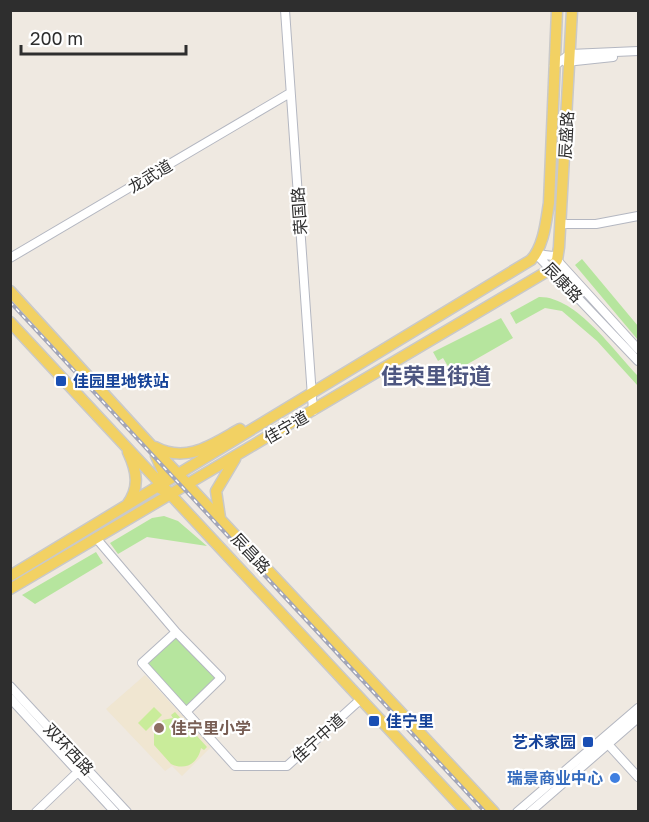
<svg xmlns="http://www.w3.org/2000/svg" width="649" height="822" viewBox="0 0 649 822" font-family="'Golos Text','Noto Sans SC',sans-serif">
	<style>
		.education { fill: #f0e6d1 }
		.green { fill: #b6e59e }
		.pitch { fill: #c9ec9a }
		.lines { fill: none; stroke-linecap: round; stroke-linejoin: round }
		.minor-casing { stroke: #b4b7c1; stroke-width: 10 }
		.major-casing { stroke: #c9c9c9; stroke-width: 13 }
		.minor { stroke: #fff; stroke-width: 8 }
		.major { stroke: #f2d163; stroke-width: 10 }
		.rail-casing { stroke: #a3a6b8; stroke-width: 4 }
		.rail { stroke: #fff; stroke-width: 1.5; stroke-dasharray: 4.5; stroke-linecap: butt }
		.transit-dot { fill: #1a4fb4; stroke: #fff; stroke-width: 2 }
		.education-dot { fill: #8d6e63; stroke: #fff; stroke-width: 2 }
		.shop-dot { fill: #3f7fe0; stroke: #fff; stroke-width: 2 }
		.labels { text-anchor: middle; stroke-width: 4.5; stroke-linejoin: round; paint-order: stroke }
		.street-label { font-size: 16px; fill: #2e2e2e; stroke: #fff }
		.transit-label { font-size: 16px; font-weight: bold; fill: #164399; stroke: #fff; text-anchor: start }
		.education-label { font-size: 16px; font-weight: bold; fill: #785e54; stroke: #fff; text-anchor: start }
		.shop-label { font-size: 16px; font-weight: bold; fill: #366cbe; stroke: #fff; text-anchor: end }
		.district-label { font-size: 22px; font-weight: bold; fill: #4d5680; stroke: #fff }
	</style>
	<rect width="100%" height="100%" fill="#efe9e1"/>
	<path class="education" d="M145,675L211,747L182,776L172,766L165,771L106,709Z"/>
	<path class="green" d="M582,259L638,326V340L575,265Z
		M539,297C576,296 614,351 638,376V386L597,341L562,311L545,308L516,324L510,313Z
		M501,318L513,338L452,373L443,358L438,361L433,352Z
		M164,516L178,521L207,546L147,537L118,554L110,543L152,518Z
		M96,552L103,563L35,604L22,595Z
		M176,637L216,677L186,706L147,664Z"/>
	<path class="pitch" d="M154,707L162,715L146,731L138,723Z
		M175,712L207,747L204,750L201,748C198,763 186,771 171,764L154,745V729L163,720L173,718L171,715Z"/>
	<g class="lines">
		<defs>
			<path id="minor" d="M285,10L313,411
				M566,62L613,57
				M554,66L570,54L638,51
				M561,224H596L638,216
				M536,254L638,361
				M536,254L553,256L557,260L638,349
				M10,258L290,93
				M96,538L176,632L221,678L186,712
				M176,632L142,663L235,766H287L361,699
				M10,686L127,812
				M10,698L115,812
				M606,742L638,777
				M36,812L82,768
				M517,812L638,708
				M530,812L638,718"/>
			<path id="major" d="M10,291L148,442L494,812
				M10,322L466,812
				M155,447C187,464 213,444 240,429
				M156,456L163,472L161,489
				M127,505C140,488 137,471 128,452
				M220,518L216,491L235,459
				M10,576L531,260C544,246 546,221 549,203L557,10
				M10,589L551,269L557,260L559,247L572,10"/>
		</defs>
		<use href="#minor" class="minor-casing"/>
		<use href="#major" class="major-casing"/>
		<use href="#minor" class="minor"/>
		<use href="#major" class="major"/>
		<defs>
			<path id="rail" d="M10,302L485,812"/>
		</defs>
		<use href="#rail" class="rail-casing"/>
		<use href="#rail" class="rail"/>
	</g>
	<g class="transit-dot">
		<rect x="55" y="375" width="12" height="12" rx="3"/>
		<rect x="368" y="715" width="12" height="12" rx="3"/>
		<rect x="582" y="736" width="12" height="12" rx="3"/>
	</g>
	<circle class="education-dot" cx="159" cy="728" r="6"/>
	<circle class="shop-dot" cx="615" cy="778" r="6"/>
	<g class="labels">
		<g class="street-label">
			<text transform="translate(566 135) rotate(-87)" y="6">辰盛路</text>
			<text transform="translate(150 176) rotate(-31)" y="6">龙武道</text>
			<text transform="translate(299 211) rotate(-94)" y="6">荣国路</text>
			<text transform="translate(563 282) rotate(46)" y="6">辰康路</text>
			<text transform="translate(286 427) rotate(-30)" y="6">佳宁道</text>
			<text transform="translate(251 553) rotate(47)" y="6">辰昌路</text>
			<text transform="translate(318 738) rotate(-42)" y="6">佳宁中道</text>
			<text transform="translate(69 749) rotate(47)" y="6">双环西路</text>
		</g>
		<g class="transit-label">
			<text x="73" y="387">佳园里地铁站</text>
			<text x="386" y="727">佳宁里</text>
			<text x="576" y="748" text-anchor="end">艺术家园</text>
		</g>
		<g class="education-label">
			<text x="171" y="734">佳宁里小学</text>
		</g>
		<g class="shop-label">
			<text x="603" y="784">瑞景商业中心</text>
		</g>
		<g class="district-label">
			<text x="436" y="384">佳荣里街道</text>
		</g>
	</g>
	<rect width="649" height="822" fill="none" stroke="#2e2e2e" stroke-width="24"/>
	<path d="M21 45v9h165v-9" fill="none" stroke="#2e2e2e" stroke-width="3"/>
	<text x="30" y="45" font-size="18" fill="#2e2e2e" stroke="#ffffff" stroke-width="4.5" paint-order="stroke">200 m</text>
</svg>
